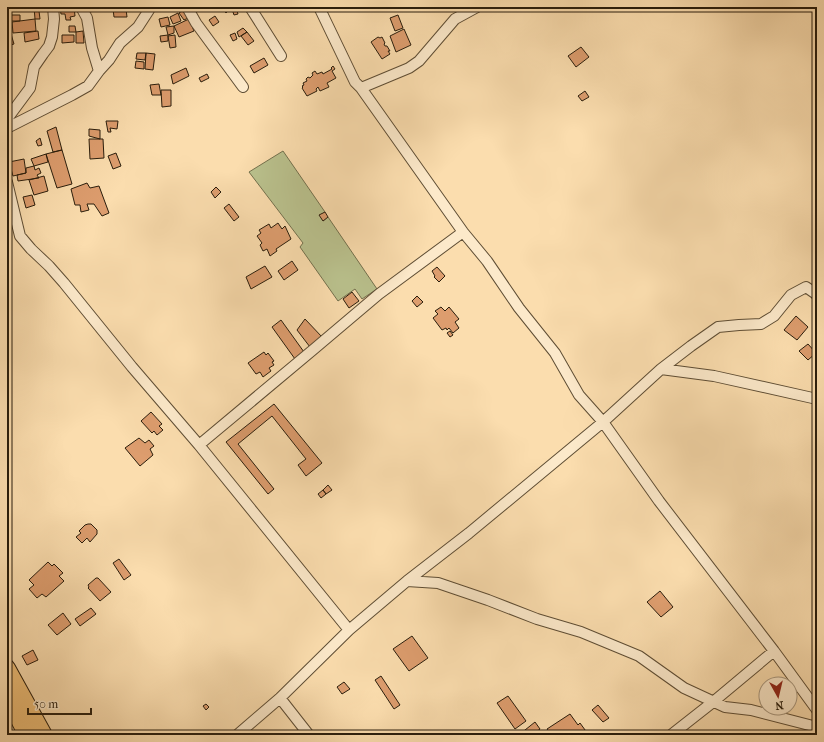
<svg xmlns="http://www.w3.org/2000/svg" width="824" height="742" viewBox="0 0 824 742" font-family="'IM FELL French Canon',serif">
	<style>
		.green { fill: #bac28e; stroke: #72704d }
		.building { fill: #dd9d6e; stroke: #291d0c }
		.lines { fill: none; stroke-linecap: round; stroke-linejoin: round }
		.street-casing { stroke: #5e4d34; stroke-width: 12 }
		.primary-casing { stroke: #291d0c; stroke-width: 18 }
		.street { stroke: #fce9ca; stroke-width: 10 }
		.primary { stroke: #eebe77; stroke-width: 16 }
	</style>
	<rect width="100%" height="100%" fill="#fbddae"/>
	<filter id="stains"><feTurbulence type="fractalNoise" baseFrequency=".005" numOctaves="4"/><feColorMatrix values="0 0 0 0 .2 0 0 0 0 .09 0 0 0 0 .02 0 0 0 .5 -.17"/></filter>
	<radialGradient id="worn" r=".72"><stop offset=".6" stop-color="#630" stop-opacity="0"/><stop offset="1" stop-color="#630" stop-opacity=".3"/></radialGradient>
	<path class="green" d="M283,151L325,212L320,215L323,221L328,217L377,289L362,299L355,289L338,301L300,247L303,243L249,172Z"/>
	<path class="building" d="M19,7H28L29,9L20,11Z
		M34,7H47V10L39,11L40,19H35Z
		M60,7H74L75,16L70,17L71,20H66L65,14H61Z
		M89,7H95V11L89,12Z
		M221,7H232L226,13Z
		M253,7H266L256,12Z
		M236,8L238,14L234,15L232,9Z
		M113,9H126L127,17H114Z
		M183,10L188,18L184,20L179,13Z
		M178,13L181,21L173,24L170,17Z
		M11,15H20V21H11Z
		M398,15L403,28L395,31L390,18Z
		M215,16L219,22L213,26L209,20Z
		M168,17L170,25L161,27L159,19Z
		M35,19L36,31L13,33L12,22Z
		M189,19L194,31L179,37L174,26Z
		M69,26H75L76,32H69Z
		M174,26V33L168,35L166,27Z
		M243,28L247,32L239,37L237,32Z
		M404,29L411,45L396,52L390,36Z
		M38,31L39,39L25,42L24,33Z
		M83,31L84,43H76V32Z
		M247,32L254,41L248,45L241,36Z
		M235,33L237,39L233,41L230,35Z
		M11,34L14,44L7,46V35Z
		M62,35H74V42L62,43Z
		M168,35V41L161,42L160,36Z
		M175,35L176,47L170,48L168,36Z
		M378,37L380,38L382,37L385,43L384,44L385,46H387L390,51H388L390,54L382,59L371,42Z
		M581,47L589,57L576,67L568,56Z
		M137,53H146L145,60L136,59Z
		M146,53L155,54L153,70L145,69Z
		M7,58L10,66L7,67Z
		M264,58L268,65L254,73L250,66Z
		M136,61L144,62V69L135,68Z
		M333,66L335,69L332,71L336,78L327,83L329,87L320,91L318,87L316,89L317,91L307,96L302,88L303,87L302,86L304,85L303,83L307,81L306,79L308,77L310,78L313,75L312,73L315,71L317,74L322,72L323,74L332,69L331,68Z
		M186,68L189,76L173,84L171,75Z
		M207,74L209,78L201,82L199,78Z
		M159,84L161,95H152L150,85Z
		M161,90H171V106L162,107Z
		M585,91L589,97L582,101L578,96Z
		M106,121H118L117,129L110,128L111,132H108Z
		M56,127L62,150L53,152L47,131Z
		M89,129L100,130V139L89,136Z
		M40,138L42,145L38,146L36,141Z
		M89,139H103L104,158L90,159Z
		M62,150L72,184L57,188L46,154Z
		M116,153L121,166L113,169L108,156Z
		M46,154L48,162L34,166L31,159Z
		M24,159L26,173L13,176L9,162Z
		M34,166L35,170L39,168L41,173L37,175L39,178L18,181L17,175L26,173V168Z
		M44,176L48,191L34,195L29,180Z
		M87,183L90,188L99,186L109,213L102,216L94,204H87L89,210L81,212L80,205H75L71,189Z
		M216,187L221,192L215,198L211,192Z
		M32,195L35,205L26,208L23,197Z
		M229,204L239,217L234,221L224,208Z
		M325,212L328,217L323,221L319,215Z
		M278,223L282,229L285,226L291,239L276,249L277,251L270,256L267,249L263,251L260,245L262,243L257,236L261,233L259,230L269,224L271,228Z
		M292,261L298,270L284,280L278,271Z
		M265,266L272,277L251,289L246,277Z
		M437,267L445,276L439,282L434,277L435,276L432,271Z
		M352,292L359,301L349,308L343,299Z
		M417,296L423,302L417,307L412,301Z
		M441,307L445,311L449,307L459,319L455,322L459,328L453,333L449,328L447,330L446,328L442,330L433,318L438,314L435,311Z
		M796,316L808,327L797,340L784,330Z
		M305,319L322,337L310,347L297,330Z
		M281,320L304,352L295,359L272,327Z
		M450,331L453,335L450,337L447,333Z
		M808,344L816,353L808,360L799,351Z
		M264,352L266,355L268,353L274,361L272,362L274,365L269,368L271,371L263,377L260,372L256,374L248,363Z
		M274,404L322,463L306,476L298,465L306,459L272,416L238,444L274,489L268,494L226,442Z
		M151,412L162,424L159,426L163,430L157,435L154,431L152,433L141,421Z
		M139,438L145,443L149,440L154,446L150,449L153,455L140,466L125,448Z
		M328,485L332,490L326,494L323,490Z
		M323,490L326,494L321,498L318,494Z
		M88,524H91L97,530V534L90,542L87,538L82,543L76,537L81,533L79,531L85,525Z
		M119,559L131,575L124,580L113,563Z
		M48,562L52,566L54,564L63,573L59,576L64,581L46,597L42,594L37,598L29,589L34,585L29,580Z
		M96,578H98L111,592L100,601L88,588L89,587L88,585Z
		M660,591L673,607L661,617L647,602Z
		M91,608L96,614L80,626L75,619Z
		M63,613L71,624L57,635L48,625Z
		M412,636L428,658L409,671L393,649Z
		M33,650L38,660L27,665L22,656Z
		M381,676L400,705L394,709L375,680Z
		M344,682L350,689L342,694L337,687Z
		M508,696L526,721L515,729L497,703Z
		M206,704L209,707L206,710L203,706Z
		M598,705L609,718L603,722L592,710Z
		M570,714L578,725L580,723L588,734L557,735L555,732L551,735L547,729Z
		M535,722L540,729L532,735H521L520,734Z"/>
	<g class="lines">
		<defs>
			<path id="street" d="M81,7L87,18L92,48L99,71
				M187,7L196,23L243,87
				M250,7L281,56
				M319,7L355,82L361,88L463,232L487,261L519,308L555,353L579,395L603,422L659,501L774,651L817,710
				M361,88L409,68L419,61L455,19L477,7
				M7,119L30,88L34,67L43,54L49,46L52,37L54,19L53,7
				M7,128L72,95L88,86L99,71L109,60L120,43L138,27L149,10V7
				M7,182L20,236L31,249L49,266L64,283L132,367L199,445L349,630
				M661,369L714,376L817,399
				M199,445L314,349L379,294L463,232
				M407,581L438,583L488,600L537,619L581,632L639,656L684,688L725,707L751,710L817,727
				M280,698L309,735
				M237,735L280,698L349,630L407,581L469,533L603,422L661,369L691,346L718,327L739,325L761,324L774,316L791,295L806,287L816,294L817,296
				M671,735L713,702L774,651"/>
			<path id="primary" d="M7,668L44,735
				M7,697L27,735"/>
		</defs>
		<use href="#street" class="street-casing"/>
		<use href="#primary" class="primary-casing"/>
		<use href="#street" class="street"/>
		<use href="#primary" class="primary"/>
	</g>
	<rect width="824" height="742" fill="none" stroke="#fbddae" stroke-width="24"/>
	<rect x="8" y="8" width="808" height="726" fill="none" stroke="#291d0c" stroke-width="2"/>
	<rect x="12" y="12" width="800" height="718" fill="none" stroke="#291d0c"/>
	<g transform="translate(778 696) rotate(172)"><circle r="19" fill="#fce9ca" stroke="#a8977e"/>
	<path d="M0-3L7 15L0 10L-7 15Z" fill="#8f2418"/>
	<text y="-6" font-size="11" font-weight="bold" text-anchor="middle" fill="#291d0c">N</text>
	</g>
	<path d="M28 708v6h63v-6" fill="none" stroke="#291d0c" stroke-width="2"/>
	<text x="34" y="708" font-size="12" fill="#291d0c" stroke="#fce9ca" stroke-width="3" paint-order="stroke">50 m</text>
	<rect width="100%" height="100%" filter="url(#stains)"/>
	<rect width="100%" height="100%" fill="url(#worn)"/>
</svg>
